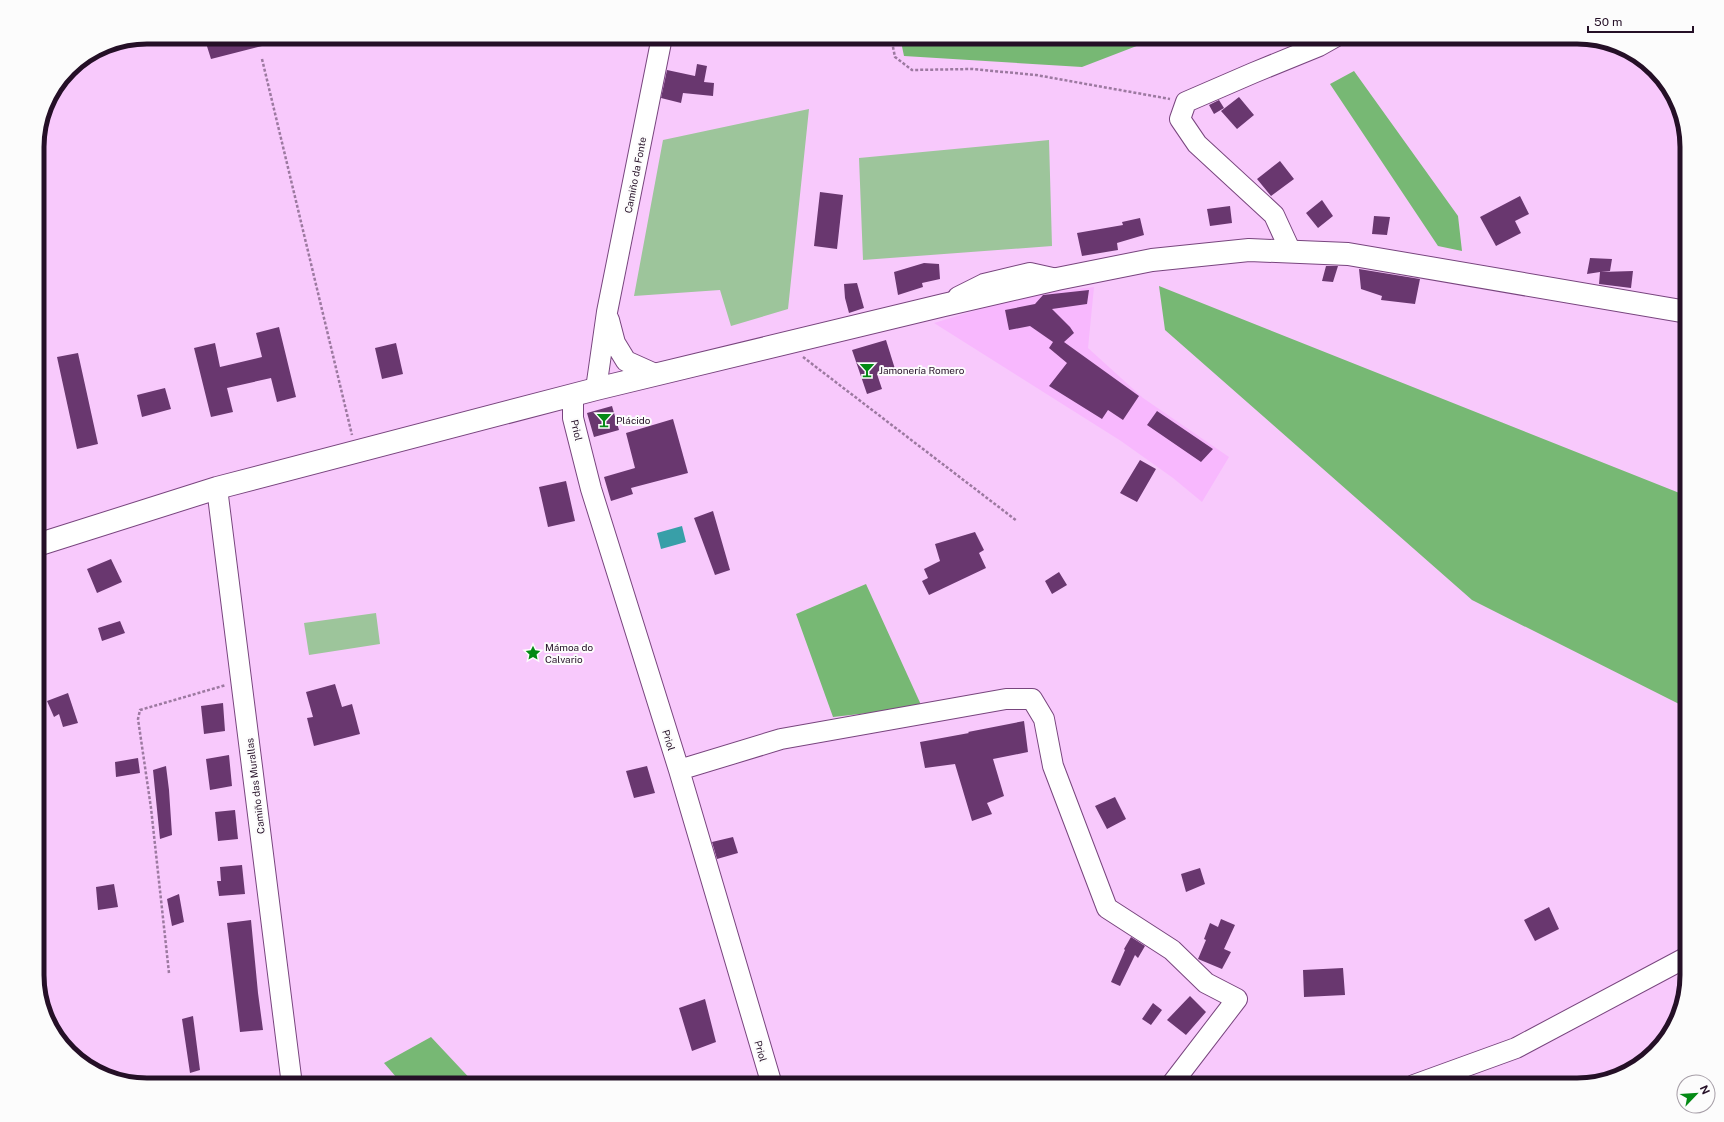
<svg xmlns="http://www.w3.org/2000/svg" width="1724" height="1122" viewBox="0 0 1724 1122" font-family="'Public Sans',sans-serif">
	<style>
		.built { fill: #f8b8fe }
		.green { fill: #9dc59b }
		.forest { fill: #77b874 }
		.water { fill: #389fa8 }
		.building { fill: #69376f }
		.lines { fill: none; stroke-linecap: round; stroke-linejoin: round }
		.minor-casing { stroke: #78457e; stroke-width: 22 }
		.major-casing { stroke: #78457e; stroke-width: 24 }
		.path { stroke: #9c79a0; stroke-width: 2.5; stroke-dasharray: 3 2; stroke-linecap: butt }
		.minor { stroke: #fff; stroke-width: 20 }
		.major { stroke: #fff; stroke-width: 22 }
		.labels { text-anchor: middle; stroke-width: 4; stroke-linejoin: round; paint-order: stroke }
		.street-label { font-size: 10px; fill: #251027; stroke: #fcfcfc }
		.poi-label { font-size: 10px; fill: #251027; stroke: #fcfcfc; text-anchor: start }
		.rim { fill: none; stroke: #251027; stroke-width: 5 }
	</style>
	<rect width="100%" height="100%" fill="#f8c9fc"/>
	<path class="built" d="M1094,287L1088,348L1143,398L1229,457L1202,502L1173,478L1121,441L934,323L1026,295Z"/>
	<path class="green" d="M809,109L788,309L731,326L720,290L634,296L663,140Z
		M1049,140L1052,246L863,260L859,158Z
		M376,613L380,644L309,655L304,623Z"/>
	<path class="forest" d="M900,37H1160L1082,67L904,56Z
		M1354,71L1458,216L1462,251L1438,246L1330,84Z
		M1159,286L1687,496V708L1472,600L1165,330Z
		M866,584L922,707L833,717L796,614Z
		M431,1037L476,1085H403L384,1063Z"/>
	<path class="water" d="M682,526L686,542L661,549L657,533Z"/>
	<path class="building" d="M216,37H281L282,41L211,59L205,40Z
		M697,64L707,66L704,82L714,83L713,96L683,93L681,103L661,98L667,70L695,76Z
		M1239,97L1254,115L1237,129L1221,111Z
		M1219,100L1224,108L1214,114L1209,105Z
		M1280,161L1294,179L1271,196L1257,179Z
		M820,192L843,195L837,249L814,246Z
		M1520,196L1529,214L1515,221L1521,233L1496,246L1480,217Z
		M1322,200L1333,216L1318,228L1306,213Z
		M1230,206L1232,223L1210,226L1207,209Z
		M1374,216L1390,217L1387,235L1372,234Z
		M1140,218L1144,235L1117,243L1118,250L1082,256L1077,233L1123,225L1122,222Z
		M1590,258L1612,259L1610,271L1601,272L1633,271L1631,288L1599,284L1600,272L1587,274Z
		M924,263L939,264L940,279L922,283L923,287L898,295L894,272Z
		M1326,266H1338L1333,282L1322,281Z
		M1359,269L1420,279L1415,304L1381,300L1382,296L1361,289Z
		M857,283L864,308L849,313L845,298L844,284Z
		M1089,290L1087,304L1052,309L1070,327L1074,333L1064,342L1139,396L1123,420L1108,410L1102,419L1049,386L1067,363L1049,348L1053,342L1030,326L1009,330L1005,310L1035,304L1043,295Z
		M279,327L296,397L277,402L271,378L227,388L233,412L211,417L194,348L215,343L220,367L262,357L256,333Z
		M886,340L895,369L877,374L882,389L867,394L852,350Z
		M396,343L403,374L382,379L375,348Z
		M78,353L98,444L77,449L57,357Z
		M165,388L171,409L142,417L137,395Z
		M612,406L619,430L594,437L587,413Z
		M1157,411L1213,449L1201,462L1147,425Z
		M673,419L688,473L631,488L633,494L611,501L604,477L635,468L626,433Z
		M1140,460L1156,469L1137,502L1120,493Z
		M566,481L575,521L548,527L539,487Z
		M713,511L730,570L715,575L694,518Z
		M975,532L984,550L979,553L986,568L929,595L922,581L928,578L924,569L940,561L935,544Z
		M111,559L122,582L97,593L87,569Z
		M1059,572L1067,585L1052,594L1045,581Z
		M120,621L125,633L102,641L98,628Z
		M335,684L342,707L352,704L360,734L314,746L307,718L313,717L306,692Z
		M68,693L78,723L63,727L59,714L54,717L47,701Z
		M223,703L225,731L204,734L201,706Z
		M1024,721L1028,752L993,759L1004,796L987,803L992,814L972,821L955,764L925,768L920,742L969,733L968,732Z
		M229,755L232,786L210,790L206,759Z
		M138,758L140,773L116,777L115,762Z
		M166,766L169,790L172,835L160,839L153,770Z
		M647,766L655,793L634,798L626,771Z
		M1115,797L1126,819L1107,829L1095,806Z
		M235,810L238,839L218,841L215,812Z
		M733,837L738,853L717,859L712,842Z
		M242,865L245,894L219,896L217,881H221L220,867Z
		M1200,868L1205,884L1186,892L1181,874Z
		M114,884L118,907L98,910L96,887Z
		M179,894L184,922L172,926L167,899Z
		M1549,907L1559,929L1535,941L1524,920Z
		M1221,919L1235,925L1224,949L1231,952L1222,969L1198,959L1206,940L1204,939L1210,923L1218,927Z
		M251,920L258,993L263,1030L240,1032L227,923Z
		M1131,937L1145,946L1138,958L1135,955L1120,986L1111,982L1125,950L1124,949Z
		M1343,968L1345,995L1304,997L1303,970Z
		M1190,996L1206,1012L1186,1035L1167,1020Z
		M705,999L716,1042L692,1051L679,1008Z
		M1153,1003L1162,1010L1151,1025L1142,1019Z
		M193,1016L200,1070L190,1073L182,1019Z"/>
	<g class="lines">
		<defs>
			<path id="minor" d="M1291,252L1274,215L1197,144L1180,119L1186,102L1253,73L1319,46L1335,37
				M958,297L984,284L1030,273L1057,279
				M609,320L615,343L626,361L655,374
				M596,389L607,312L662,37
				M573,395V418L591,489L679,770L772,1085
				M217,488L292,1085
				M679,770L781,739L1006,699H1032L1044,719L1053,766L1107,908L1172,950L1206,983L1237,999L1171,1085
				M1414,1085L1516,1048L1687,957"/>
			<path id="major" d="M37,545L217,488L596,389L944,305L1057,279L1152,260L1249,250L1348,254L1687,312"/>
		</defs>
		<use href="#minor" class="minor-casing"/>
		<use href="#major" class="major-casing"/>
		<path class="path" d="M891,37L895,57L912,70L972,69L1036,75L1170,99
			M262,59L352,435
			M803,357L1017,521
			M169,973L151,808L138,719L140,710L226,685"/>
		<use href="#minor" class="minor"/>
		<use href="#major" class="major"/>
	</g>
	<defs>
		<symbol id="bar-bare" viewBox="-9 -9 18 18"><path d="M-6-5H6L.8 .8V4.5H3.5V6h-7V4.5H-.8V.8Z" fill="#048a15" stroke="#fcfcfc" stroke-width="2.5" paint-order="stroke"/></symbol>
		<symbol id="sight-bare" viewBox="-9 -9 18 18"><path d="M0-6L1.8-2.2L6-1.7L2.9 1.2L3.7 5.4L0 3.3L-3.7 5.4L-2.9 1.2L-6-1.7L-1.8-2.2Z" fill="#048a15" stroke="#fcfcfc" stroke-width="2.5" paint-order="stroke"/></symbol>
	</defs>
	<g fill-rule="evenodd">
		<use href="#bar-bare" x="856" y="359" width="22" height="22"/>
		<use href="#bar-bare" x="593" y="409" width="22" height="22"/>
		<use href="#sight-bare" x="522" y="642" width="22" height="22"/>
	</g>
	<g class="labels">
		<g class="street-label">
			<text transform="translate(635 175) rotate(-79)" y="4">Camiño da Fonte</text>
			<text transform="translate(577 430) rotate(77)" y="4">Priol</text>
			<text transform="translate(669 740) rotate(73)" y="4">Priol</text>
			<text transform="translate(255 786) rotate(-97)" y="4">Camiño das Murallas</text>
			<text transform="translate(761 1051) rotate(74)" y="4">Priol</text>
		</g>
		<g class="poi-label">
			<text x="879" y="374">Jamonería Romero</text>
			<text x="616" y="424">Plácido</text>
			<text x="545" y="651">Mámoa do<tspan x="545" dy="12">Calvario</tspan></text>
		</g>
	</g>
	<path d="M0 0H1724V1122H0ZM147 44H1577A103 103 0 0 1 1680 147V975A103 103 0 0 1 1577 1078H147A103 103 0 0 1 44 975V147A103 103 0 0 1 147 44Z" fill="#fcfcfc" fill-rule="evenodd"/>
	<path class="rim" d="M147 44H1577A103 103 0 0 1 1680 147V975A103 103 0 0 1 1577 1078H147A103 103 0 0 1 44 975V147A103 103 0 0 1 147 44Z"/>
	<g transform="translate(1696 1094) rotate(65)"><circle r="19" fill="#fcfcfc" stroke="#a69ea7"/>
	<path d="M0-3L7 15L0 10L-7 15Z" fill="#048a15"/>
	<text y="-6" font-size="11" font-weight="bold" text-anchor="middle" fill="#251027">N</text>
	</g>
	<path d="M1588 26v6h105v-6" fill="none" stroke="#251027" stroke-width="2"/>
	<text x="1594" y="26" font-size="12" fill="#251027" stroke="#fcfcfc" stroke-width="3" paint-order="stroke">50 m</text>
</svg>
